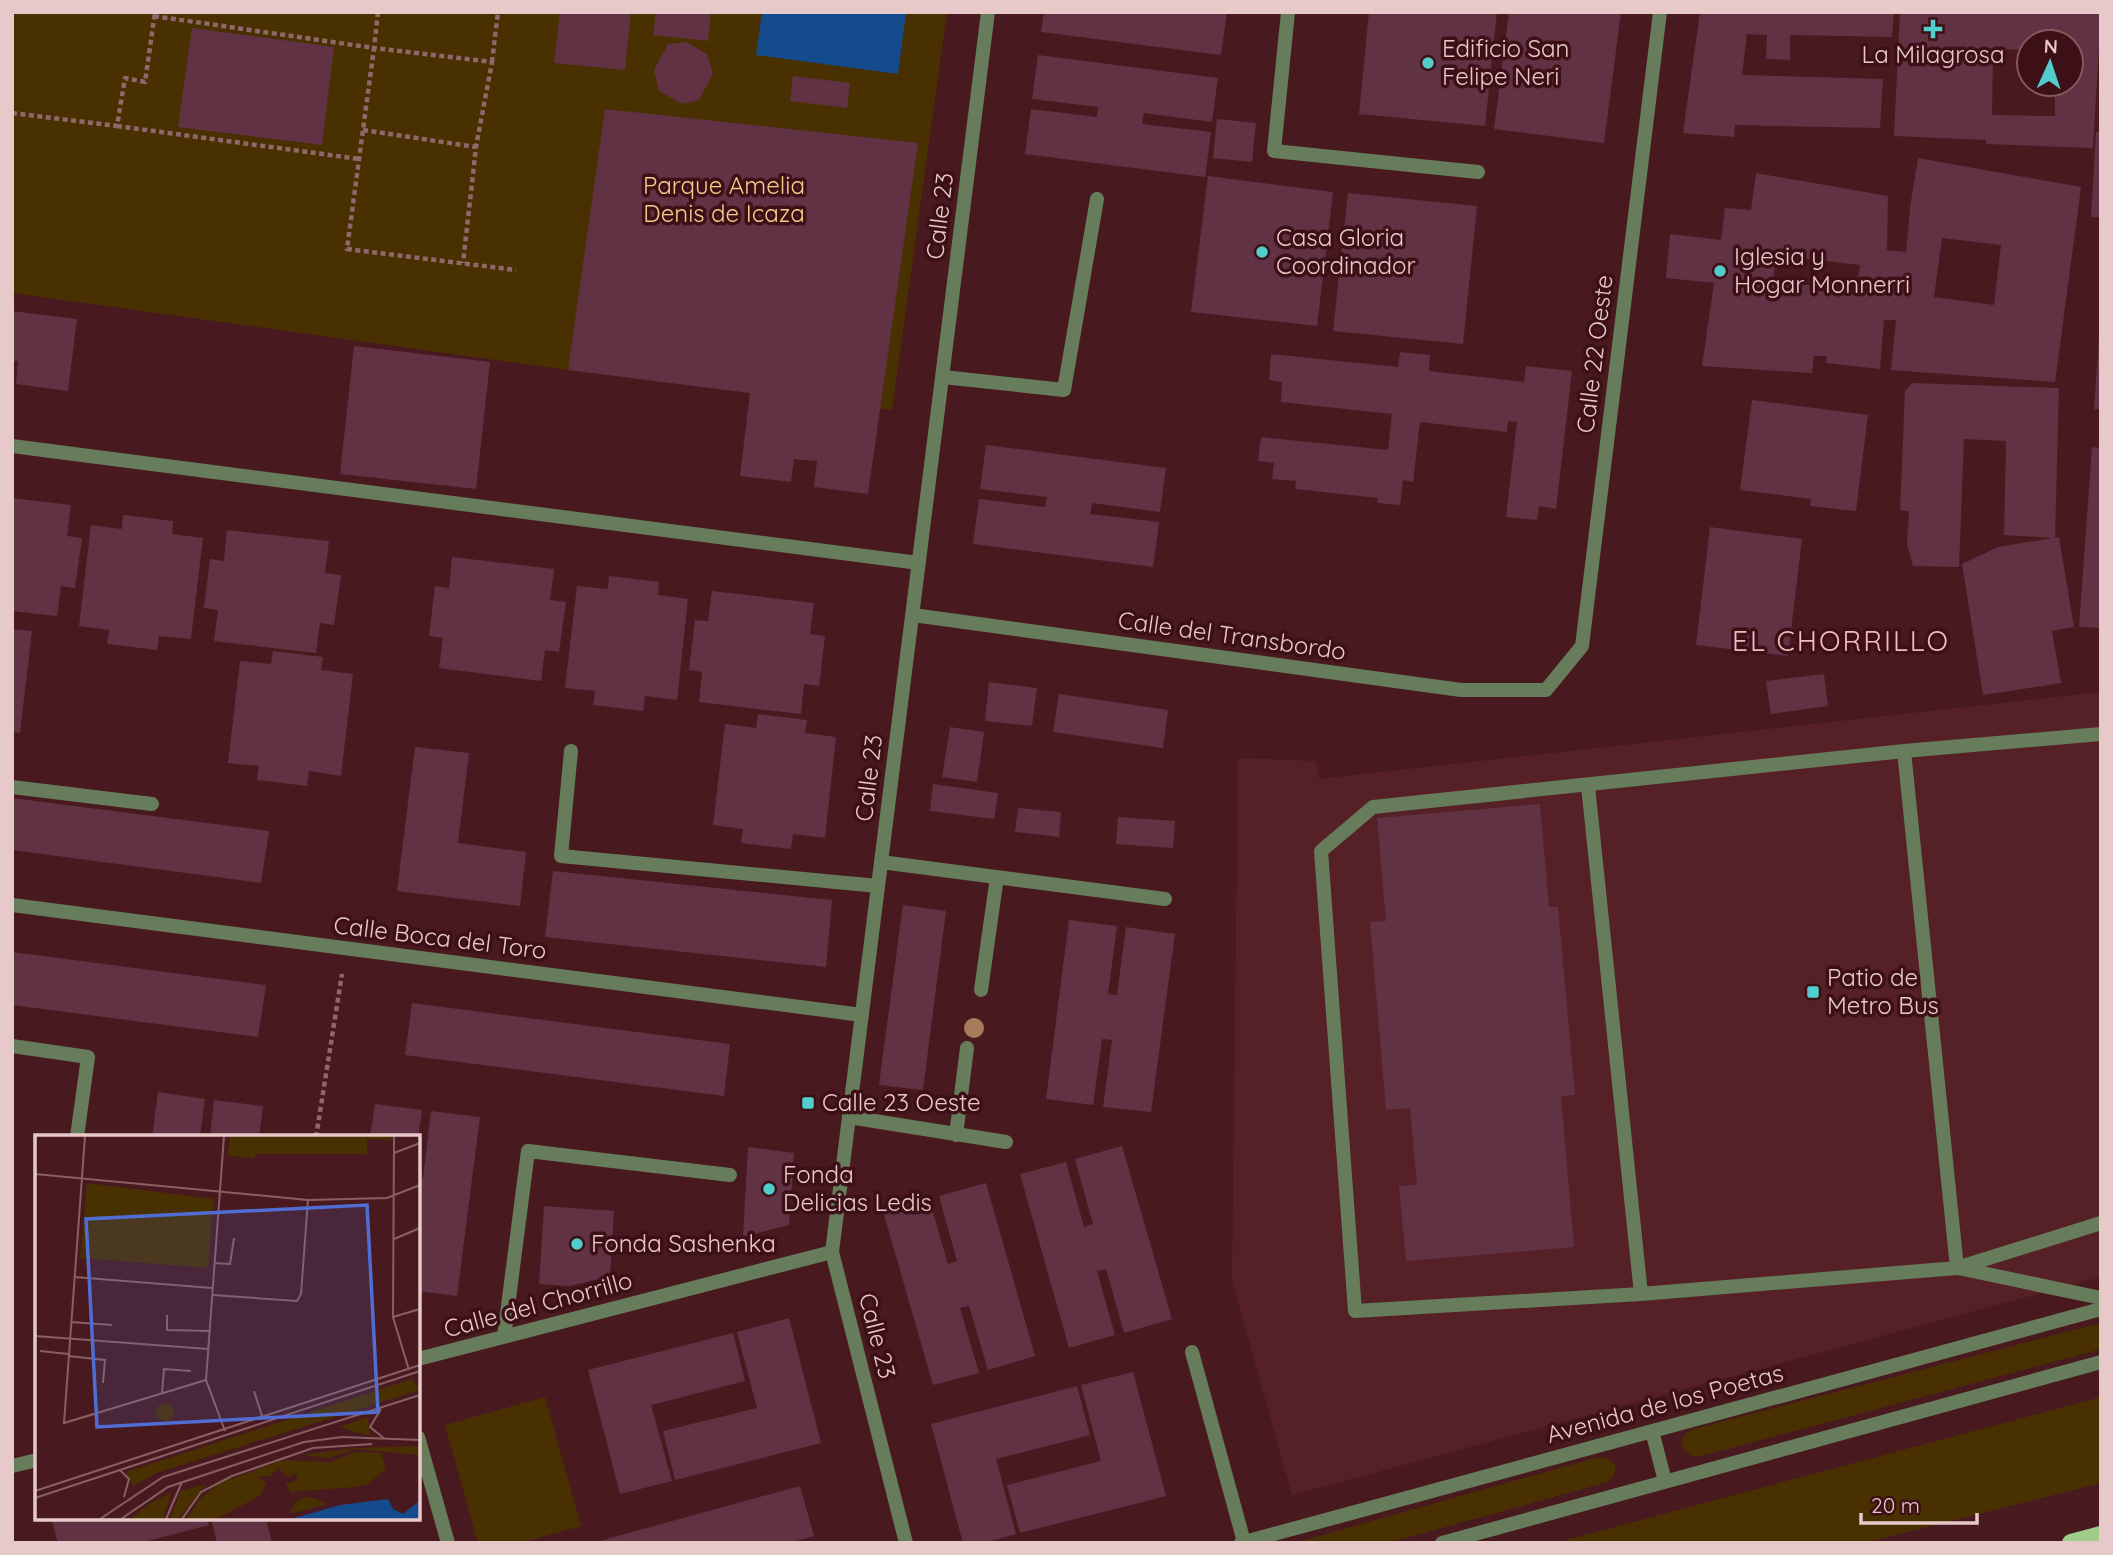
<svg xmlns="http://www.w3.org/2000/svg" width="2113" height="1555" viewBox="0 0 2113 1555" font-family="Quicksand,sans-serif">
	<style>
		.built { fill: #562027 }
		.green { fill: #493001 }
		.water { fill: #134b8d }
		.building { fill: #603244; fill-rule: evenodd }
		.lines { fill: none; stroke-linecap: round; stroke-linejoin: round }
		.path { stroke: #8f686b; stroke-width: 4.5; stroke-dasharray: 5 3.5; stroke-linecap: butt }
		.service { stroke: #667c5b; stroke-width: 14 }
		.minor { stroke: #667c5b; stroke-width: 14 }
		.primary { stroke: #9fcd89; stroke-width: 18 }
		.tree { fill: #a87b5c }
		.poi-dot { fill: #52cdce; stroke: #3c1016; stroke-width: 2.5 }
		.labels { text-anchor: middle; stroke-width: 7; stroke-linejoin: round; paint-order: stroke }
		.poi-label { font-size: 24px; fill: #e8c9ca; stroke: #3c1016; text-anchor: start }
		.park-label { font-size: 24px; fill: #f6cb8d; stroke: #3c1016 }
		.street-label { font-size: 24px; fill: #e8c9ca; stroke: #3c1016 }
		.quarter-label { font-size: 28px; letter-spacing: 2px; fill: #f6babc; stroke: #3c1016 }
		.inset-road { fill: none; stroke: #886063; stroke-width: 2 }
		.view { fill: #506dd4; fill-opacity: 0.15; stroke: #506dd4; stroke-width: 3.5 }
		.inset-edge { fill: none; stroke: #e8c9ca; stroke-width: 3.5 }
	</style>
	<rect width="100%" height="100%" fill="#481a1f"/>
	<path class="built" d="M2101,692V1277L1292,1495L1232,1280L1238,758L1316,761L1319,779Z"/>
	<path class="green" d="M12,12H947L892,410L568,370L12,293Z
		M2101,1323V1349L1701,1456L1693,1457L1683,1448C1680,1437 1685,1433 1694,1429Z
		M545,1397L581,1526L520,1543H478L445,1425Z
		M2101,1397V1483L1864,1543H1555Z
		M1599,1457C1616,1458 1621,1471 1608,1482L1388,1543H1294Z"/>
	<path class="water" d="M762,12H906L898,74L756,55Z"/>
	<path class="building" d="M560,12H631L625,70L554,63Z
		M656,12H711L708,41L653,35Z
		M1044,12H1227L1221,55L1041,32Z
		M1369,12H1497L1485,126L1359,114Z
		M1509,12H1621L1604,143L1494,129Z
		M1700,12H1894L1892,37L1790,35V60L1766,59L1767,35L1747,34L1742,75L1883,79L1880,128L1735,125L1734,137L1683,133Z
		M1900,12H2101L2093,148L1986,144V140L1894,136ZM2029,42H2071V84H2067V92H2055V116L1992,115L1993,49L2029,50Z
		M192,28L334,47L322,145L178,127Z
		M686,42L707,54L713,74L699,100L682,104L659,91L654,70L668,44Z
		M1038,55L1218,78L1212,122L1144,113L1142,124L1211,132L1205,177L1025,154L1031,109L1097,117L1098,107L1032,99Z
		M793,76L850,83L847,108L790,101Z
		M605,109L918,143L868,494L814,487L817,461L794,459L791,482L740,476L750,393L568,370Z
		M1217,119L1256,123L1252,162L1213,158Z
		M2096,132H2101V217H2091Z
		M1918,158L2081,187L2055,382L1891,370L1896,320H1884L1880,369L1826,363L1827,356H1814L1812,373L1702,366L1714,283L1666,278L1670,234L1721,240L1725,208L1751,210L1756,173L1888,196L1887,250L1906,252L1910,208ZM1942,238L2001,245L1994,305L1934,297ZM1776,255L1860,265L1857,291L1773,281Z
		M1208,176L1333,192L1317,326L1191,312Z
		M1348,193L1477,206L1463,344L1333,331Z
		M12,311L77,319L68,391L16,384L18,361H12Z
		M2099,337H2101V410L2094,409Z
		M354,346L490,362L476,489L340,474Z
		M1400,352L1430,355L1429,371L1524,382L1526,366L1572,371L1556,509L1539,506L1537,520L1506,517L1517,422L1508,421L1507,432L1420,422L1413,482L1403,480L1400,505L1377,503L1378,498L1295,489L1296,481L1272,479L1274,463L1258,461L1261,437L1388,450L1392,414L1281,402L1282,382L1269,380L1271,354L1398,367Z
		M1912,383L2059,388L2055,538L2004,535L2006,441L1964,439L1959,567L1913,566L1907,544L1909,511L1900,510L1905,391Z
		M1752,400L1868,415L1856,511L1810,506L1811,499L1740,490Z
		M986,445L1166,468L1160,512L1092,503L1090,514L1159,522L1153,567L973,544L979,499L1045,507L1047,497L980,489Z
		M2092,447L2101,448V628L2079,627Z
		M12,498L71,505L67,536L82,538L75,588L61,586L57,616L12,611Z
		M123,515L173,521L172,534L203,538L191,639L159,636L157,650L107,644L109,630L79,626L91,525L122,529Z
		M1710,527L1802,539L1788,656L1696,645Z
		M227,530L329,541L325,573L341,575L334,625L320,623L316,653L214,641L218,610L204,608L210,559L224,561Z
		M2059,537L2074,627L2052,631L2061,683L1983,695L1962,564L1998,547Z
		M452,557L554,569L550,600L566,602L559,652L545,650L541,681L439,668L443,638L429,636L435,586L449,588Z
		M609,576L659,582L658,595L688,599L677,700L645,696L643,711L593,705L595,691L565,688L577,586L608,589Z
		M712,591L814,603L810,634L825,636L819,686L804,684L801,714L699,702L702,672L689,670L695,620L708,621Z
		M12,629L32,631L20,733L12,732Z
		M273,651L323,657L321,670L353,674L341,776L309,771L307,786L257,780L259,766L228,763L240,661L271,664Z
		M1824,674L1828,706L1771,714L1766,681Z
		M989,682L1037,688L1032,726L985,721Z
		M1059,694L1168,710L1163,748L1053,732Z
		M758,714L807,720L805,733L836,737L825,838L793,834L791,849L741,843L743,829L713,825L725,724L756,728Z
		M950,727L984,732L977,782L942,777Z
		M415,747L469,753L458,843L526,852L520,906L397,891Z
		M933,784L998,793L994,819L930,811Z
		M12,798L269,831L261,883L12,850Z
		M1540,804L1549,907H1558L1575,1095L1561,1096L1574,1247L1406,1261L1399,1186L1417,1185L1410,1108L1386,1110L1370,922L1386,921L1377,818Z
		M1018,808L1061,812L1059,837L1015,832Z
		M1118,817L1175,821L1173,848L1116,844Z
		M553,871L832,900L826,967L545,937Z
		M903,905L946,911L923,1090L879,1085Z
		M1069,920L1117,926L1108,994L1117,995L1126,927L1175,934L1151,1112L1103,1107L1112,1040L1102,1039L1093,1105L1046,1099Z
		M12,952L266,985L258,1037L12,1005Z
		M412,1003L730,1044L724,1096L405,1055Z
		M158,1092L205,1099L200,1137H152Z
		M214,1100L263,1106L259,1137H210Z
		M375,1104L422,1110L418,1137H370Z
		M431,1111L480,1117L457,1296L418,1291V1178H423Z
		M1122,1146L1172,1319L1124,1333L1106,1269L1097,1271L1115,1335L1069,1348L1020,1174L1066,1162L1084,1227L1093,1224L1075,1159Z
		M748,1147L794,1153L789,1225L743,1237Z
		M986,1183L1035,1356L988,1370L969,1306L960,1308L979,1373L933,1385L883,1211L929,1199L948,1264L957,1261L939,1196Z
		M544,1206L614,1211L610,1276L570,1286L539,1284Z
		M789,1318L821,1443L675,1480L663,1431L757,1408L737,1332Z
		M733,1333L745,1381L651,1405L672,1481L620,1494L588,1370Z
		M1133,1372L1166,1496L1020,1533L1007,1485L1101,1461L1081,1385Z
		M1077,1386L1090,1435L996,1459L1016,1534L984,1543H963L931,1424Z
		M800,1486L814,1536L789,1543H592Z
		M51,1518H207L209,1525L140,1543H58Z
		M211,1518H266L272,1543H217Z"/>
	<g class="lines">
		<path class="path" d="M378,12L374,48L492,62L476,147L463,263
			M154,16L374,48L347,249L516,270
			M492,62L498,12
			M12,113L117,126L125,78L145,82L155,12
			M117,126L359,159
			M363,130L476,147
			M316,1137L342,974"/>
		<path class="service" d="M1288,12L1274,151L1478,172
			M2101,734L1904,751L1373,807L1321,851L1355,1311L1641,1294L1957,1268L2101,1223
			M1904,751L1957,1268
			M1588,786L1641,1294
			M881,862L1165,899
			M981,990L997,877
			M849,1117L1006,1142
			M956,1135L967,1048
			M1958,1268L2101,1298
			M418,1437L448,1543"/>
		<path class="minor" d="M943,377L1064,390L1097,199
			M12,446L919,563
			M913,615L1461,690H1546L1582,646L1660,12
			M571,751L561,856L878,886
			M12,787L152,804
			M12,905L862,1015
			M12,1046L88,1057L77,1137
			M504,1337L528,1151L730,1175
			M1192,1352L1244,1542
			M418,1359L832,1252
			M1652,1431L1665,1481
			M12,1466L37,1460
			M906,1543L832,1252L988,12
			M1241,1543L2101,1309
			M1442,1543L2101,1362"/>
		<path class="primary" d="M2071,1543L2101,1535"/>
	</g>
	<circle class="tree" cx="974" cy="1028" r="10"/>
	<g class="poi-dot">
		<path d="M1929.5 18.5h7v7h7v7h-7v7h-7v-7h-7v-7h7z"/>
		<circle cx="1428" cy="63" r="7"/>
		<circle cx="1262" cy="252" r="7"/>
		<circle cx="1720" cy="271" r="7"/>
		<rect x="1806" y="985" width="14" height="14" rx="3.5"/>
		<rect x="801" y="1096" width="14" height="14" rx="3.5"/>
		<circle cx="769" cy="1189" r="7"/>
		<circle cx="577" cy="1244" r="7"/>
	</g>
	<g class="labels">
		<g class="poi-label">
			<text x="1442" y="57">Edificio San<tspan x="1442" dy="28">Felipe Neri</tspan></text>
			<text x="1933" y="63" text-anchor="middle">La Milagrosa</text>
			<text x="1276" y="246">Casa Gloria<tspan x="1276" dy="28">Coordinador</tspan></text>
			<text x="1734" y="265">Iglesia y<tspan x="1734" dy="28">Hogar Monnerri</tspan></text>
			<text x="1827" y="986">Patio de<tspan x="1827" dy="28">Metro Bus</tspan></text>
			<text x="822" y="1111">Calle 23 Oeste</text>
			<text x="783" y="1183">Fonda<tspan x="783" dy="28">Delicias Ledis</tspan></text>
			<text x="591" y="1252">Fonda Sashenka</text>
		</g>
		<g class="park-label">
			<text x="724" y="194">Parque Amelia<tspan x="724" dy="28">Denis de Icaza</tspan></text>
		</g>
		<g class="street-label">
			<text transform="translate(940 216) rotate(-83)" y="8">Calle 23</text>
			<text transform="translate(1595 354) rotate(-83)" y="8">Calle 22 Oeste</text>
			<text transform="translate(1232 636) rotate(8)" y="8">Calle del Transbordo</text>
			<text transform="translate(869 778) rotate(-83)" y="8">Calle 23</text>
			<text transform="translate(440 938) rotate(7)" y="8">Calle Boca del Toro</text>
			<text transform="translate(538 1305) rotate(-15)" y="8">Calle del Chorrillo</text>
			<text transform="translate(877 1336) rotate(76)" y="8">Calle 23</text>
			<text transform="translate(1665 1404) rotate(-15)" y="8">Avenida de los Poetas</text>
		</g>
		<g class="quarter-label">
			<text x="1841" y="651">EL CHORRILLO</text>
		</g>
	</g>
	<g transform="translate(35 1135)">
		<rect width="385" height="385" fill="#481a1f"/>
		<path d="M195,1H356V5L332,4V19H220V23L193,21ZM52,48L179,64L173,133L45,123ZM377,244L385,255L121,338L98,351L91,337ZM121 277a9 9 0 1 1 18 0a9 9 0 1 1-18 0ZM333,282L335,301L304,292ZM385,311V320L321,314L293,323L267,320L321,313ZM320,317L346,318L351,334L333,349L319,352L256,357L250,349L262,345L261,338L253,342L243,333L235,341L222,342L231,348L226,360L182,384H152L163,366L183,349L248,325L296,327ZM171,349L143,384H135L146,356ZM136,358L128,384H96L115,368ZM269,362L279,363L292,369L255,379L260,367Z" fill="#493001"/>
		<path d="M353,364L358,374L368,379L383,367L385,384H256L305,370Z" fill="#134b8d"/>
		<path class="inset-road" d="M50,1L29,288L171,245M189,1L171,245L190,296M359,1L358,182L374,235M359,18L385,8M0,39L273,65L352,63L385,50M359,104L385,93M179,128L195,129L199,103M39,142L177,153M177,160L262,166L266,159L273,65M132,180V195L174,196M358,182L385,174M36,187L77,190M0,201L173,214M5,216L33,219M33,221L70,225L68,248M219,256L227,281M127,259L129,234L156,236M346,274L335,292L350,304M85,335L94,344L89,362M0,356L385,230M0,363L385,236M65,384L128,342L385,260M86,384L133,352L269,307L307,302L385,305M131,384L147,347M147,384L166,357L197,341L278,313L337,309"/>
		<path class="view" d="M332,70L343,277L62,292L51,84Z"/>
		<rect width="385" height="385" class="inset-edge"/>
	</g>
	<rect width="2113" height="1555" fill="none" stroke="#e8c9ca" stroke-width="28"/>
	<g transform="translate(2050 63) rotate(3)"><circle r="33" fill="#3c1016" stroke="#815a5e" stroke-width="2"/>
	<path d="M0-5L12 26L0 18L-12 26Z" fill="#52cdce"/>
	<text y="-10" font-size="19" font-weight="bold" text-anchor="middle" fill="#e8c9ca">N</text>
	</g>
	<path d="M1861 1513v10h116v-10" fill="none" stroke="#e8c9ca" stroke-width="3.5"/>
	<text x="1871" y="1513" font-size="21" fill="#e8c9ca" stroke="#3c1016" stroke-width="5" paint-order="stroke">20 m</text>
</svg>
